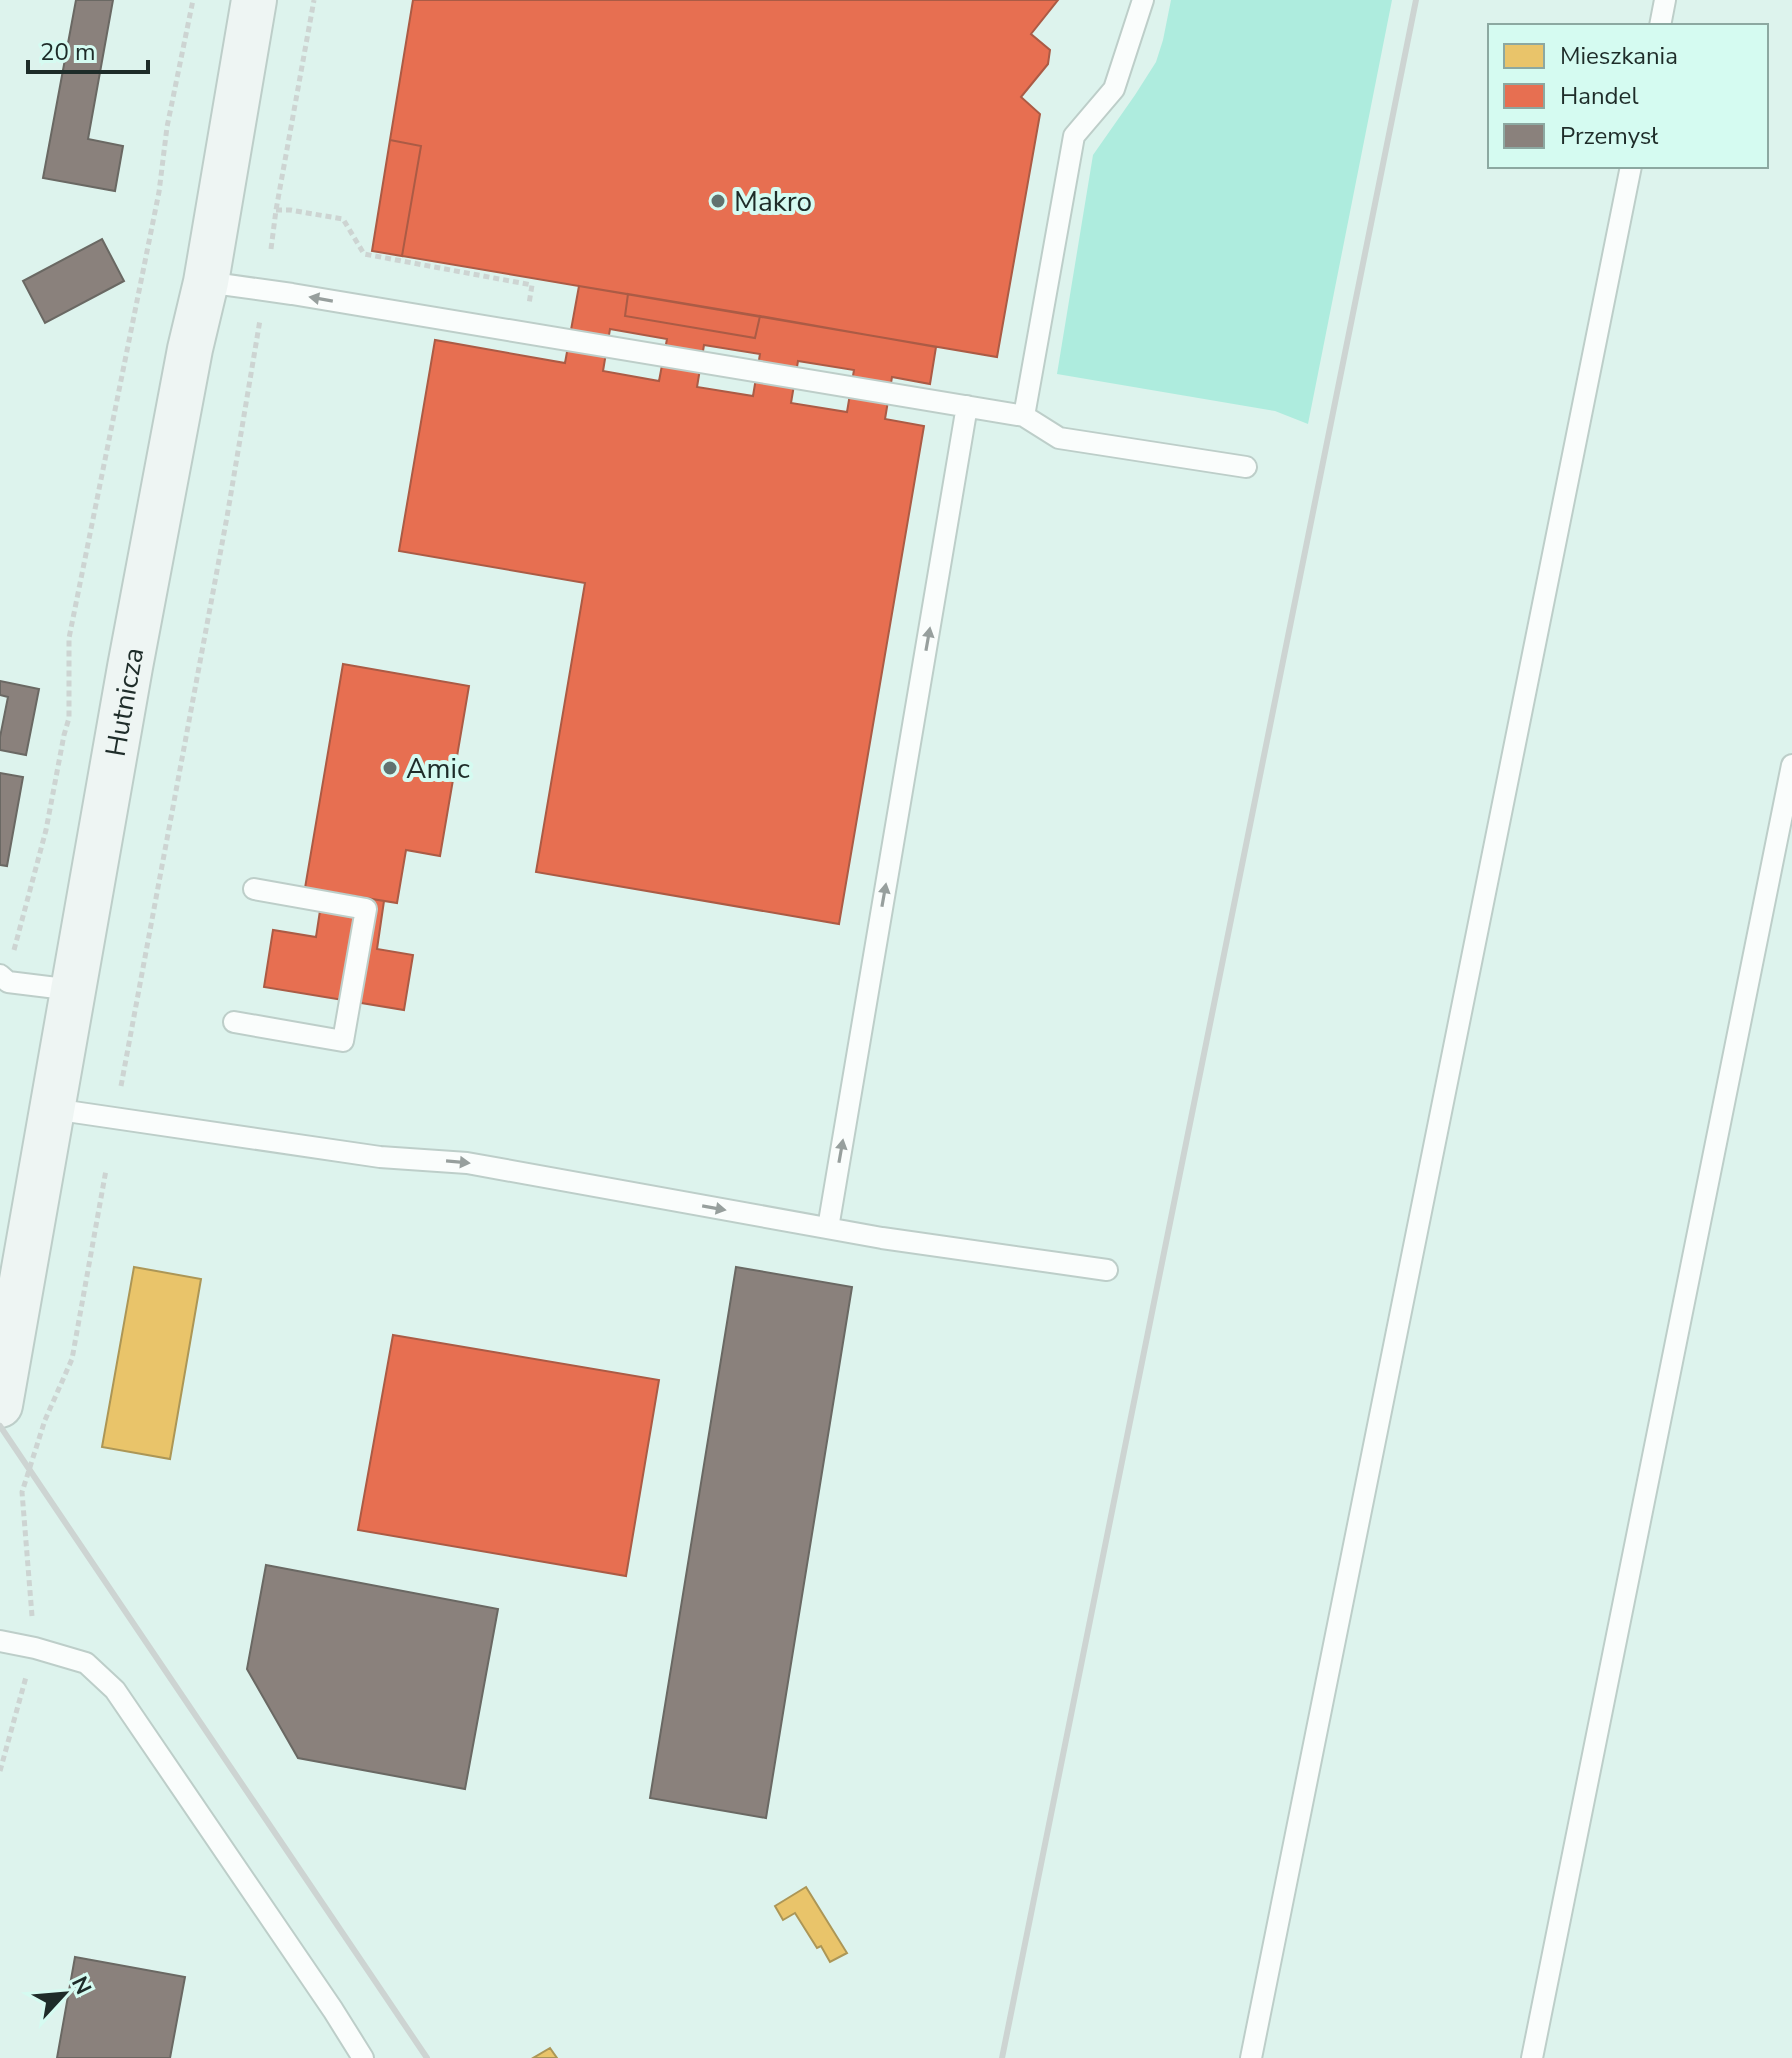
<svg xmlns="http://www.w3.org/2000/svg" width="1792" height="2058" viewBox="0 0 1792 2058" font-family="'Nunito Sans',sans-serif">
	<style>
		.green { fill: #aeecde }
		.homes { fill: #e9c46a; stroke: #ac9656; stroke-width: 2 }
		.shops { fill: #e76f51; stroke: #ab5b45; stroke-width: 2; fill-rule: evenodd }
		.industry { fill: #8a817c; stroke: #6a6863; stroke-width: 2 }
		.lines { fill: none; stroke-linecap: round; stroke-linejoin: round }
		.lane-casing { stroke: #bdcec9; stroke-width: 24 }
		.secondary-casing { stroke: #bdcec9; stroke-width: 48 }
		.path { stroke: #cdd4d2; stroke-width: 5; stroke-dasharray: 6 4; stroke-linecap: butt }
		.lane { stroke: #fafdfc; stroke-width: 20 }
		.secondary { stroke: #eef5f3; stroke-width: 44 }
		.rail { stroke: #cdd4d2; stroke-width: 6 }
		.oneway { fill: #979f9d }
		.poi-dot { fill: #61726e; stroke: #d5fbf1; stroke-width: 3 }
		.labels { text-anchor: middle; stroke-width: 8; stroke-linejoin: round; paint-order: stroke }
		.poi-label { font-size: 28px; fill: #1e2c29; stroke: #d5fbf1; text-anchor: start }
		.street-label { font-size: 28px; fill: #1e2c29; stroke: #d5fbf1 }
	</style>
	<rect width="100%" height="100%" fill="#ddf3ed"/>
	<path class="green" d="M1171,0H1392L1308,424L1275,411L1057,374L1093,155L1135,95L1156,62L1163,40Z"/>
	<path class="homes" d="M134,1267L201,1279L170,1459L102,1447Z
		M806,1887L847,1953L830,1962L821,1946L817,1948L795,1913L783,1920L775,1906Z
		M550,2048L557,2058H533Z"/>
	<path class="shops" d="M413,0H1058L1031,34L1050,50L1048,64L1021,97L1040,114L997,357L402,256L421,146L390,140Z
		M390,140L421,146L402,256L372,251Z
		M579,286L628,294L625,316L755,338L760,316L936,347L930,384L892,377L885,419L924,426L839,924L536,872L585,583L399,551L435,340L565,363ZM610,329L667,339L659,381L603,371ZM704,345L760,354L753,396L697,387ZM798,361L854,370L847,412L791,403Z
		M628,294L760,316L755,338L625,316Z
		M343,664L469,686L440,856L406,850L397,903L305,888Z
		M323,891L384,901L377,949L413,955L404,1010L264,987L273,930L316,937Z
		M393,1335L659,1380L626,1576L358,1530Z"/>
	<path class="industry" d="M76,0H113L88,139L123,146L115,191L43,178Z
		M102,239L124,281L45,323L23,281Z
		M0,681L39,689L26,755L0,750V737L8,697L0,695Z
		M0,773L23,777L7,866L0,865Z
		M736,1267L852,1287L766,1818L650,1798Z
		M266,1565L498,1609L465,1789L298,1758L247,1669Z
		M75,1957L185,1977L170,2058H57Z"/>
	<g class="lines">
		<defs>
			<path id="lane" d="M1660,26L1665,0
				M206,282L292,294L1024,416L1059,438L1246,467
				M1024,416L1074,136L1114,89L1143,0
				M0,975L8,982L73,990
				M234,1022L343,1041L366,909L254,889
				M53,1109L380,1157L467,1163L882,1238L1107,1270
				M828,1228L967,406
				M0,1641L35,1648L86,1663L115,1690L333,2010L363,2058
				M1251,2058L1631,166
				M1532,2058L1792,765"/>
			<g id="secondary">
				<path id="s1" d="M0,1405L130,667L190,349L206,282L254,0"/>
			</g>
		</defs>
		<use href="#lane" class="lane-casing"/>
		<use href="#secondary" class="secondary-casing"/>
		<path class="path" d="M276,210H290L343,219L364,254L532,285L529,304
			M271,249L276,210L314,0
			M14,950L46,830L64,735L69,718V638L159,192L167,127L193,0
			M121,1086L227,517L260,320
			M32,1616L22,1492L45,1420L72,1359L106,1170
			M0,1771L26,1677"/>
		<use href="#lane" class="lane"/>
		<use href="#secondary" class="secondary"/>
		<path class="rail" d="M0,1426L427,2058
			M1002,2058L1416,0"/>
	</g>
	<defs><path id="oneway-solid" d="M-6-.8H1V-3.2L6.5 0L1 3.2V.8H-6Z" transform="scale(2)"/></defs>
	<g class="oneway">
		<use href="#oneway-solid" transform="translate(321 299) rotate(-170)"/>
		<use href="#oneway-solid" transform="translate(928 639) rotate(-80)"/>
		<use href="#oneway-solid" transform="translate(884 895) rotate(-80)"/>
		<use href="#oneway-solid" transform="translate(841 1151) rotate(-80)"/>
		<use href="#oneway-solid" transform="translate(458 1162) rotate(5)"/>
		<use href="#oneway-solid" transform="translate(714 1208) rotate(10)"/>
	</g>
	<g class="poi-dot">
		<circle cx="718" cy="201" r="8"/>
		<circle cx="390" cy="768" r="8"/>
	</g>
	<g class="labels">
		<g class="poi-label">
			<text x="734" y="211">Makro</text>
			<text x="406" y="778">Amic</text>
		</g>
		<g class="street-label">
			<text dy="10" stroke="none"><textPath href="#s1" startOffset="714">Hutnicza</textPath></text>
		</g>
	</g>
	<rect x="1488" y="24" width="280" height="144" fill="#d5fbf1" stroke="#8ca8a1" stroke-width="2"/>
	<rect x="1504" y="44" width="40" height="24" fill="#e9c46a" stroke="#8ca8a1" stroke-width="2"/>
	<text x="1560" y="64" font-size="24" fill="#1e2c29">Mieszkania</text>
	<rect x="1504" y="84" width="40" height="24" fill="#e76f51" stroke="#8ca8a1" stroke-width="2"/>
	<text x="1560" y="104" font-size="24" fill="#1e2c29">Handel</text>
	<rect x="1504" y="124" width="40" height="24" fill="#8a817c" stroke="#8ca8a1" stroke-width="2"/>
	<text x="1560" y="144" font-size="24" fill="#1e2c29">Przemysł</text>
	<g transform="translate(64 1994) rotate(64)" stroke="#d5fbf1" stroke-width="6" paint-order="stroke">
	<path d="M0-6L14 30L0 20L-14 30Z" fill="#1e2c29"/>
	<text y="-12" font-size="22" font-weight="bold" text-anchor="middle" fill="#1e2c29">N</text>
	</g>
	<path d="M28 60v12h120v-12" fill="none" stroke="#1e2c29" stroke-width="4"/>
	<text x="40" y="60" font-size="24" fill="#1e2c29" stroke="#d5fbf1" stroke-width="6" paint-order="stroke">20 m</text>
</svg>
